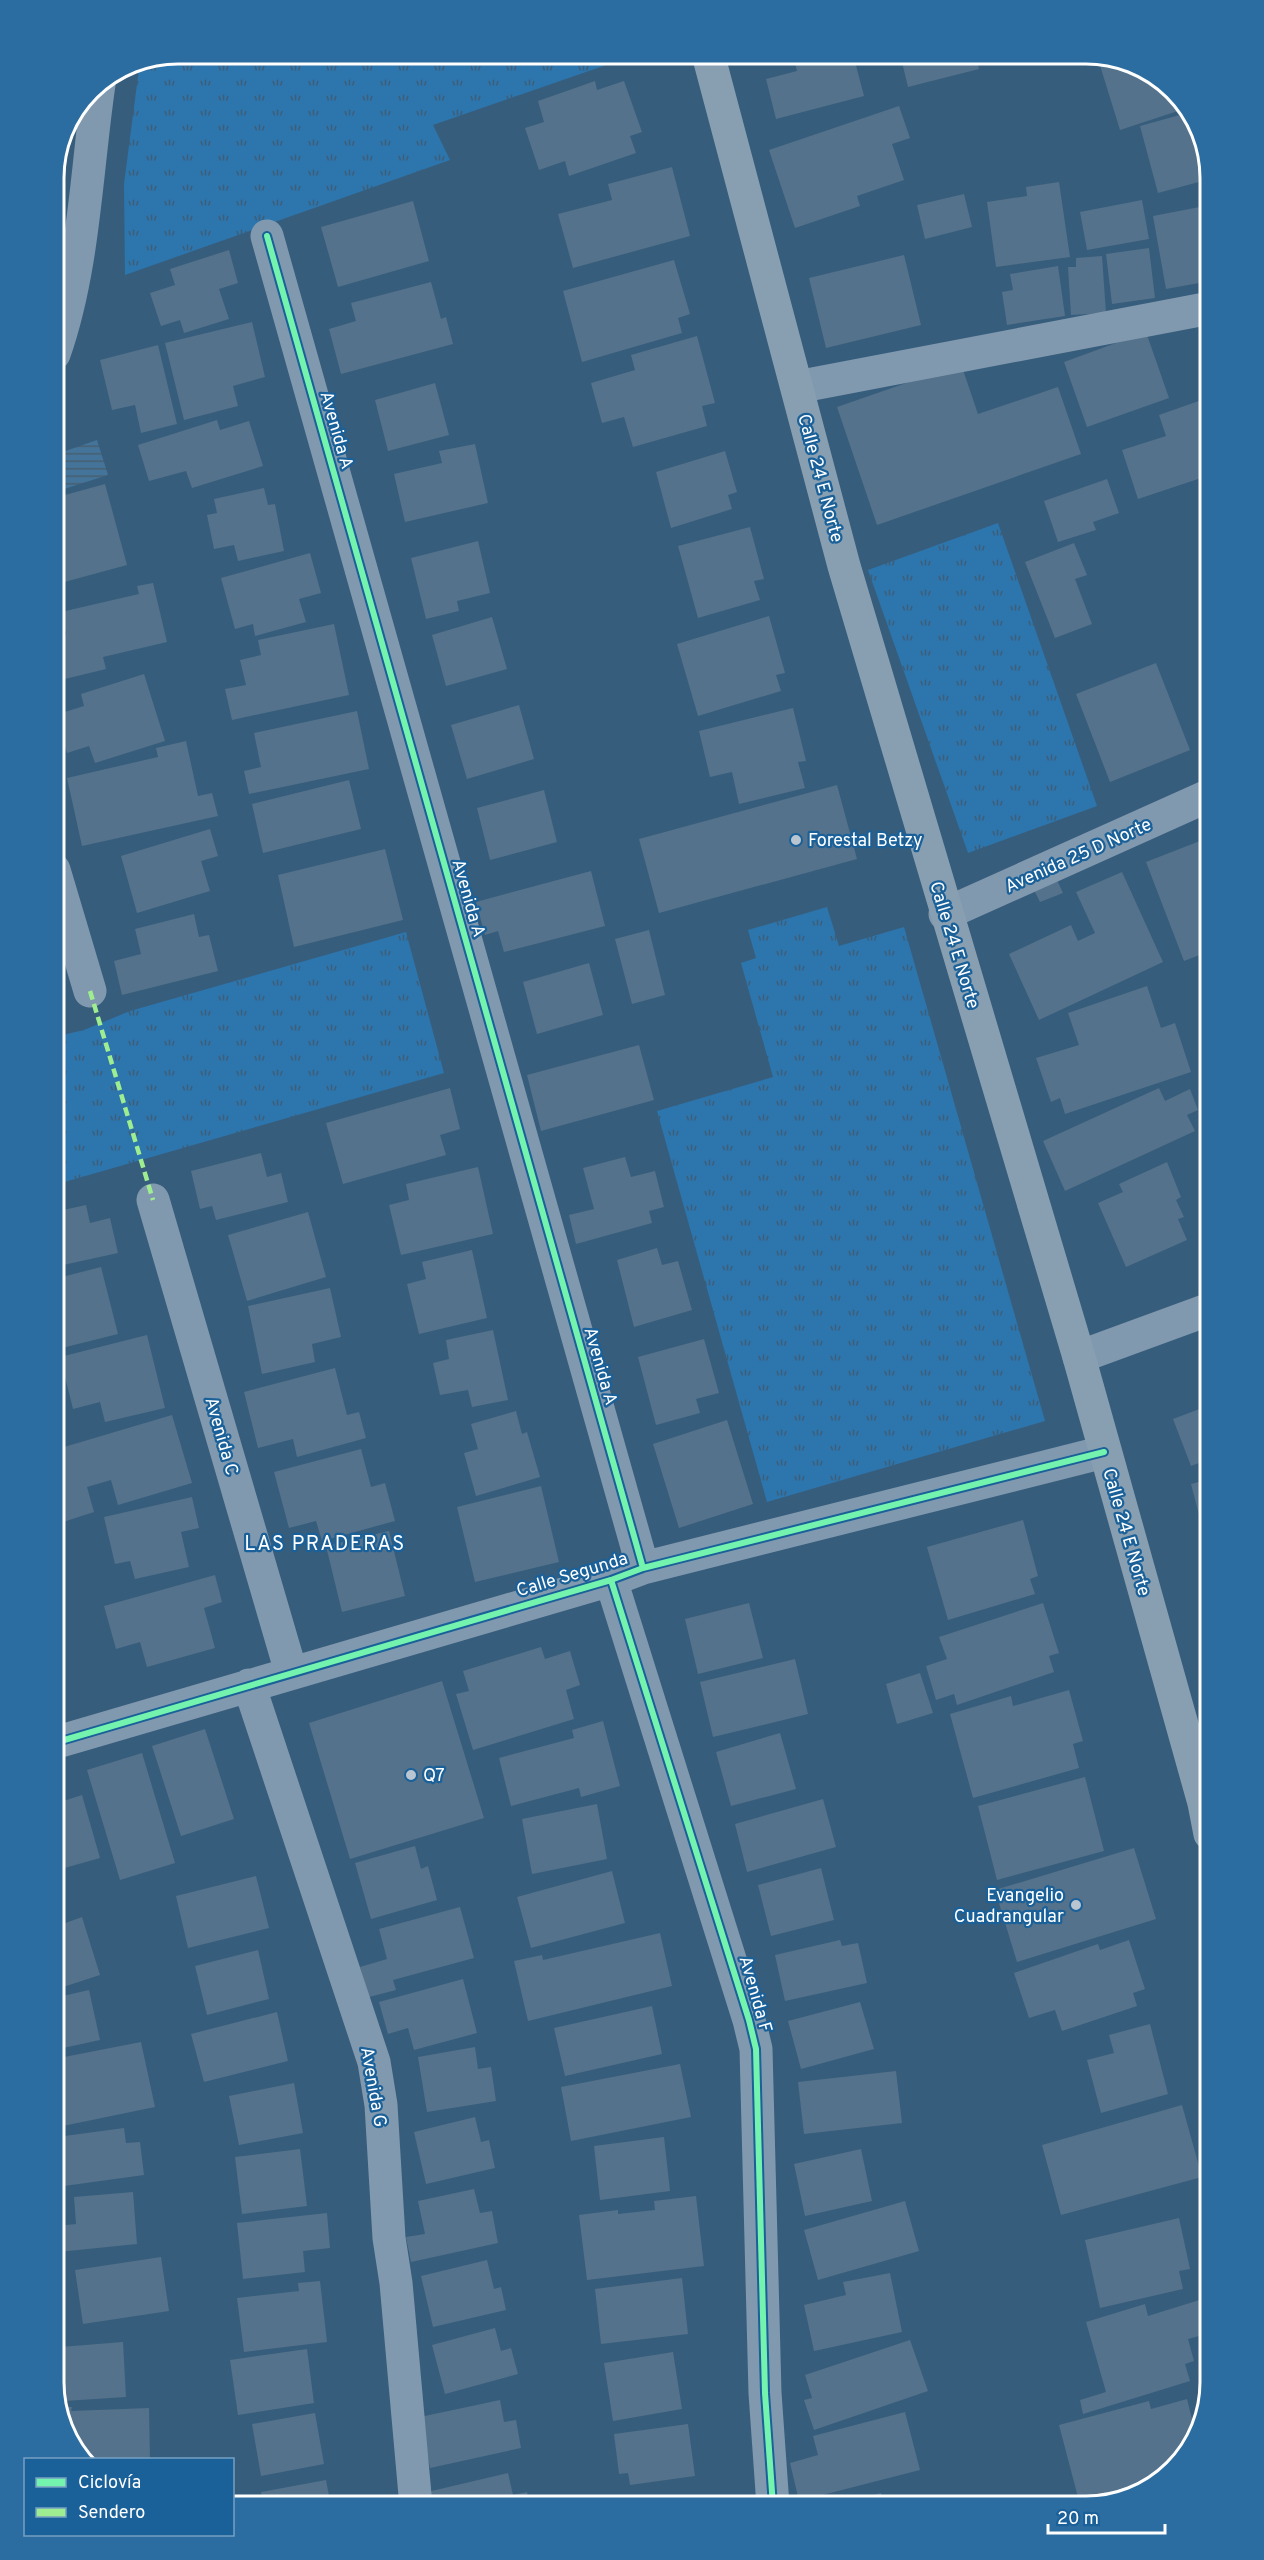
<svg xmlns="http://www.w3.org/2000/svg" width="1264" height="2560" viewBox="0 0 1264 2560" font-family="Overpass,sans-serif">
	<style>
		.grass { fill: url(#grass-tufts) }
		.water { fill: url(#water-rules) }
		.building { fill: #54728b }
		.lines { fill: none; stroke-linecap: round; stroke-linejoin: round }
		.minor { stroke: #8199af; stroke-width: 33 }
		.tertiary { stroke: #8199af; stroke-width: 33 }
		.secondary { stroke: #889fb2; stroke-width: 33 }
		.quiet { stroke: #9fed91; stroke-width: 4.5; stroke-dasharray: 9 4.5; stroke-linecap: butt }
		.cycleway-casing { stroke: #1a6099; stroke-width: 10 }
		.cycleway { stroke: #73f3ae; stroke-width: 6 }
		.poi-dot { fill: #b9c6d1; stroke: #1a6099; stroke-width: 2 }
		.labels { text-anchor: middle; stroke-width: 4.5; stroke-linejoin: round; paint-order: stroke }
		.street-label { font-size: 18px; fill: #fff; stroke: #1a6099 }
		.poi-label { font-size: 18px; fill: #fff; stroke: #1a6099; text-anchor: start }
		.neighbourhood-label { font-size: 20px; letter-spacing: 1.5px; fill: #fff; stroke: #1a6099 }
		.rim { fill: none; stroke: #fff; stroke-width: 3 }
	</style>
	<defs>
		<pattern id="grass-tufts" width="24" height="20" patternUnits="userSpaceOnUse" patternTransform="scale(1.5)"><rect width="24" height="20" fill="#2c75ad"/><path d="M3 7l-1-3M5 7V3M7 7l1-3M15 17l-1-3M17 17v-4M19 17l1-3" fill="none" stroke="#3e5e78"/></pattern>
		<pattern id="water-rules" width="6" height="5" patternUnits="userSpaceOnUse" patternTransform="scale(1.5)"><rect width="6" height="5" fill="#44749a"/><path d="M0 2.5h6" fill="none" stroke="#485e6f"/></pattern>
	</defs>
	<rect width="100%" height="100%" fill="#375d7c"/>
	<path class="grass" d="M178,54H422L426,64L453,54H638L433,125L450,160L125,275L124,184L140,61Z
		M998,523L1097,806L968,853L868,570Z
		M827,907L839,946L904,927L1045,1421L767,1502L657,1111L773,1077L741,963L756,958L748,930Z
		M406,932L444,1073L54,1185V1037L84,1030L130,1011Z"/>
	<path class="water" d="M97,440L108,475L64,489L54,455Z"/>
	<path class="building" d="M793,54H853L864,96L776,119L766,79L797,71Z
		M900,54H976L979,69L908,87Z
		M1102,57L1161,79L1184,109L1120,130L1098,59Z
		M595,81L597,90L624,81L642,132L630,136L636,153L569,176L565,161L539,170L525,128L544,122L538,101Z
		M899,106L910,138L892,144L904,180L857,196L860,206L795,228L769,150Z
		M1187,113L1201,131L1210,179L1158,193L1140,126Z
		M672,167L690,236L573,268L558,214L612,200L608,184Z
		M1059,182L1070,257L996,267L987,202L1027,196L1026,187Z
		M964,194L972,227L925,239L917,205Z
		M1142,200L1149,239L1087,250L1080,212Z
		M413,201L429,261L338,287L321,227Z
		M1210,205V281L1166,289L1153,216Z
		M1149,248L1155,298L1112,304L1106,254Z
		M229,250L238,283L219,289L229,319L184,333L180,320L161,326L150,293L175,285L170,269Z
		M904,255L921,325L826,348L809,278Z
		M1102,256L1106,313L1071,315L1068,267H1076V258Z
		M674,260L690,314L678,318L682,333L582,362L563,291Z
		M1058,266L1065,316L1007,325L1002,292L1013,290L1010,274Z
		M431,282L441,319L446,317L453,344L341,374L329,329L356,321L351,303Z
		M252,322L265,377L233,386L238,406L184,420L165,343Z
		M1146,332L1169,398L1087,427L1064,362Z
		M697,336L715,403L702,406L707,426L633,447L624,417L602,423L591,383L635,370L631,355Z
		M158,345L177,424L141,433L135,405L112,410L100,360Z
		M961,364L978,414L1058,387L1081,454L877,525L837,407Z
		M435,383L449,435L388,451L375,400Z
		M1210,397V475L1138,499L1122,450L1166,436L1159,415Z
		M217,420L220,430L249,421L263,466L192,488L186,471L149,481L138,445Z
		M475,444L488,503L405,522L394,474L442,463L439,451Z
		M725,451L737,492L728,495L732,509L671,528L656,472Z
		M1107,479L1119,513L1093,522L1096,530L1058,542L1044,501Z
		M105,484L127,565L57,584L54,577V498Z
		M264,488L268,505L275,504L284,551L238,561L234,545L214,549L207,515L217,513L214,499Z
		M750,527L764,579L754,581L760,600L698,618L678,546Z
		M478,541L490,593L457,601L459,611L426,619L411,558Z
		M1074,543L1087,575L1075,579L1092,624L1055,638L1025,562Z
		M310,553L321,593L299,599L306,622L255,636L253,624L235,629L221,578Z
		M153,583L167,642L103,657L106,669L65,679L63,670L54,672V636L66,634L61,612L139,594L137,586Z
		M769,616L785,673L776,675L781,691L698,716L677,644Z
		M492,617L507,669L446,686L432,635Z
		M334,624L349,695L232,720L225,689L246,685L240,660L261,655L258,640Z
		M1210,657V680L1200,662Z
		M1156,663L1190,750L1110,782L1076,694Z
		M144,674L165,741L95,763L89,746L67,753L55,715L84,706L81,694Z
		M519,705L534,759L467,779L451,725Z
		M793,708L806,761L798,762L805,788L739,804L732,772L710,777L699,731Z
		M357,711L369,769L249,794L244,771L261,767L254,733Z
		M186,741L198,796L212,793L218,816L82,846L67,778L158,757L156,748Z
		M349,780L361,829L263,853L252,804Z
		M837,785L857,859L659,913L639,839Z
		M544,790L557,842L490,860L477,808Z
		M210,829L218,856L201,861L210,891L137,913L121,856Z
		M1210,837V951L1184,961L1146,862Z
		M385,849L403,920L294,947L278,875Z
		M591,871L605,926L504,952L498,931L485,935L476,902Z
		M1122,872L1163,962L1039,1020L1009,954L1071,925L1078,941L1095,933L1076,892Z
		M1057,880L1063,893L1040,902L1034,890Z
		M194,914L199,937L209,935L218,971L122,995L114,961L141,954L135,929Z
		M649,930L665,995L632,1004L615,939Z
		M589,963L603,1015L537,1034L523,982Z
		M1147,986L1161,1028L1175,1023L1191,1072L1065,1114L1060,1098L1051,1102L1036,1058L1079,1045L1068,1013Z
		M639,1045L654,1100L541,1131L527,1075Z
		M450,1088L460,1129L440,1135L446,1155L343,1184L326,1123Z
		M1159,1088L1165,1101L1190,1089L1198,1110L1187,1115L1195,1131L1065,1191L1043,1141Z
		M261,1153L267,1177L281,1173L288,1202L216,1220L212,1206L200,1209L191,1171Z
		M625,1157L631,1177L655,1171L664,1207L649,1211L652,1223L576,1244L569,1215L594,1209L583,1168Z
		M1167,1162L1181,1197L1176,1200L1184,1217L1178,1219L1187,1240L1126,1267L1098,1203L1123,1192L1119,1184Z
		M478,1167L493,1234L401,1255L389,1205L409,1200L406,1184Z
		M86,1205L90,1223L110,1218L118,1253L54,1267V1212Z
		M308,1212L326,1277L247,1301L228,1235Z
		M657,1248L662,1265L678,1261L692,1310L634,1327L617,1260Z
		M472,1250L487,1318L419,1334L407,1284L426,1279L422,1262Z
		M101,1267L118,1334L54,1350V1279Z
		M330,1288L341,1337L312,1344L315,1362L262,1374L248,1306Z
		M493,1330L508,1400L472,1407L468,1390L440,1395L433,1363L449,1359L446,1340Z
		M147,1335L165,1408L105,1422L100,1402L73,1409L60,1357Z
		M704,1339L719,1393L696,1399L700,1413L656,1425L638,1357Z
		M335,1368L347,1415L359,1412L366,1438L297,1457L293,1439L258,1448L244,1392Z
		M1210,1405V1459L1191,1466L1173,1419Z
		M516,1411L522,1434L527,1432L540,1477L476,1496L464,1453L478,1449L471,1424Z
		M172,1415L192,1483L118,1505L111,1480L87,1487L94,1512L63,1522L54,1492V1450Z
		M727,1420L753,1504L679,1528L653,1444Z
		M361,1449L371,1487L385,1483L395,1521L322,1541L316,1521L289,1528L274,1472Z
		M1210,1479V1553H1209L1191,1484Z
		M541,1486L559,1562L475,1582L457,1507Z
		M192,1497L199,1528L181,1532L189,1567L135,1579L130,1561L115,1564L104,1517Z
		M1023,1520L1038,1576L1030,1579L1035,1594L948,1620L927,1547Z
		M389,1531L405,1596L342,1612L326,1546Z
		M215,1575L222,1602L204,1608L215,1648L147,1667L140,1642L116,1649L104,1606Z
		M749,1603L763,1658L698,1674L685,1619Z
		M1043,1603L1059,1653L1049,1656L1054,1672L957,1705L954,1694L936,1700L926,1666L947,1659L939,1637Z
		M541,1647L545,1659L570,1651L580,1685L566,1690L574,1719L473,1750L456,1694L469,1691L463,1671Z
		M795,1659L808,1714L713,1737L700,1682Z
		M920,1673L933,1713L897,1724L886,1684Z
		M442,1681L484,1818L350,1859L309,1723Z
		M1069,1690L1083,1741L1073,1744L1079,1768L973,1798L950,1714L1011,1696L1013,1706Z
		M603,1721L620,1786L581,1797L579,1788L511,1806L499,1758L574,1738L572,1730Z
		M205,1729L234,1819L181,1836L152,1746Z
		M780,1733L796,1789L731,1806L716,1752Z
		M142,1753L175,1863L120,1880L87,1770Z
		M1085,1777L1104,1851L997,1880L978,1806Z
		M82,1795L100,1858L54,1871V1804Z
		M823,1799L836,1847L747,1872L735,1824Z
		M597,1804L607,1859L532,1874L522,1819Z
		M415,1846L421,1869L428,1866L437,1900L371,1919L355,1863Z
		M1134,1848L1156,1919L1017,1962L995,1890Z
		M821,1868L834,1920L771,1936L758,1885Z
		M612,1871L625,1923L531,1948L517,1897Z
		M256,1876L269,1928L188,1948L176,1896Z
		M460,1907L474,1958L393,1980L396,1990L369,1997L360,1967L387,1959L379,1929Z
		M55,1909L60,1925L82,1917L100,1975L54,1990Z
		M660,1933L672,1986L528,2021L514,1961L542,1955L543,1960Z
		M840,1940L842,1946L858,1943L867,1983L785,2001L775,1955Z
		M1129,1940L1145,1989L1133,1993L1137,2006L1062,2031L1055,2010L1029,2018L1014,1973L1098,1944L1100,1950Z
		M258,1950L269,1999L207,2015L195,1966Z
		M463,1979L477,2033L414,2050L408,2028L388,2034L379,2002Z
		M89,1990L100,2040L54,2050V1998Z
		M860,2002L874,2049L801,2069L788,2021Z
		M652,2006L662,2054L565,2076L554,2028Z
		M277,2012L288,2061L204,2082L191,2034Z
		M1150,2024L1168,2094L1101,2113L1087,2060L1114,2053L1109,2035Z
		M141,2042L155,2107L58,2127L57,2122H54V2067L61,2066L59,2058Z
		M475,2047L478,2069L491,2067L496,2101L427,2112L418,2057Z
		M680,2064L691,2117L571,2141L561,2087Z
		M896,2071L902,2123L804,2134L798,2082Z
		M294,2083L303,2133L239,2145L229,2096Z
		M1182,2105L1202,2177L1061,2215L1042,2145Z
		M475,2117L481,2142L489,2140L495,2168L426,2184L414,2132Z
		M124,2128L126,2143L140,2142L144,2175L64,2186L57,2137Z
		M664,2137L670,2191L600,2200L594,2146Z
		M300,2149L307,2206L242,2214L235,2157Z
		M861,2149L872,2201L805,2216L794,2164Z
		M474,2189L480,2213L492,2211L498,2243L411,2262L406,2237L425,2234L418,2201Z
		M133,2192L137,2244L58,2252L56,2226L76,2224L74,2197Z
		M696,2196L704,2266L587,2280L579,2215L618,2210V2214L655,2210L654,2201Z
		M905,2201L919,2251L818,2280L804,2230Z
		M327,2213L330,2248L303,2251L305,2272L243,2279L237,2223Z
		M1179,2218L1190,2269L1179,2271L1183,2289L1100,2308L1085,2240Z
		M161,2257L169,2311L83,2324L75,2270Z
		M487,2260L494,2289L501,2287L506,2310L433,2327L421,2276Z
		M890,2273L902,2332L814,2351L804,2305L846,2295L843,2282Z
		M682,2278L688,2334L601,2344L595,2289Z
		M320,2281L327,2342L244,2352L237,2298L299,2291L298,2283Z
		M1209,2297L1210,2333L1188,2339L1194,2361L1185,2364L1190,2381L1083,2414L1080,2400L1106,2392L1086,2322L1145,2304L1148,2316Z
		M495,2328L501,2351L511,2348L518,2374L445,2394L432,2345Z
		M910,2340L928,2391L814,2430L804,2400L812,2398L805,2375Z
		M123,2342L126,2397L64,2401L60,2347Z
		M307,2349L314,2403L238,2415L230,2360Z
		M673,2352L682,2409L613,2421L604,2363Z
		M1187,2399L1195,2431L1189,2451L1151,2482L1079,2501L1059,2425L1149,2401L1151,2409Z
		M500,2400L504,2422L516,2420L521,2448L430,2468L420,2417Z
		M59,2407H72L71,2411L149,2408L150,2460H87L63,2429Z
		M905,2412L920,2470L799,2501L790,2463L818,2455L813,2436Z
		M315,2413L324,2464L261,2476L252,2424Z
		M688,2424L695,2476L630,2485L628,2473L619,2474L614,2434Z
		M508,2473L513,2495L527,2492L531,2506H426L423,2493Z
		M326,2480L331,2506H263L261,2492Z
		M881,2493L884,2506H831V2505Z
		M689,2498L691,2506H659V2505Z"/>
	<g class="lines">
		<path class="minor" d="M267,236L643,1568
			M797,387L1210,308
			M54,870L90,991
			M945,914L1210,795
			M153,1200L291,1672
			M611,1580L749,2020L756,2049L765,2393L773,2506
			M249,1685L374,2062L381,2105L389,2238L396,2283L416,2506
			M54,1743L611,1580L643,1568L1104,1452"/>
		<path class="tertiary" d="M54,354C84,269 86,173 99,84
			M1079,1357L1210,1309"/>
		<path class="secondary" d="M708,54L844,566L1079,1357L1204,1803L1210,1834"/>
		<path class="quiet" d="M90,991L153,1200"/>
		<defs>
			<path id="cycleway" d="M267,236L643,1568
				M611,1580L749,2020L756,2049L765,2393L773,2506
				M54,1743L611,1580L643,1568L1104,1452"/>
		</defs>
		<use href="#cycleway" class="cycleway-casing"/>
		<use href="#cycleway" class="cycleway"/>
	</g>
	<g class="poi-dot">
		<circle cx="796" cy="840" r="6"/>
		<circle cx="411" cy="1775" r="6"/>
		<circle cx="1076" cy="1905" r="6"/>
	</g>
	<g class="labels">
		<g class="street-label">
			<text transform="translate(337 430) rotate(74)" y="6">Avenida A</text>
			<text transform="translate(821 478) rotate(75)" y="6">Calle 24 E Norte</text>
			<text transform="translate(1078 855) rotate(-24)" y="6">Avenida 25 D Norte</text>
			<text transform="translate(469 898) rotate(74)" y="6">Avenida A</text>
			<text transform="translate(955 945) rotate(73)" y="6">Calle 24 E Norte</text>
			<text transform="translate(601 1366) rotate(74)" y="6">Avenida A</text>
			<text transform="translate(222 1436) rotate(74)" y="6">Avenida C</text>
			<text transform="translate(1127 1532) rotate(74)" y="6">Calle 24 E Norte</text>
			<text transform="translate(572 1574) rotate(-17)" y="6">Calle Segunda</text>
			<text transform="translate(756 1994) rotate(74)" y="6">Avenida F</text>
			<text transform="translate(374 2087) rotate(80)" y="6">Avenida G</text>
		</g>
		<g class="poi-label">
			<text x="808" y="846">Forestal Betzy</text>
			<text x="423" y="1781">Q7</text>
			<text x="1064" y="1901" text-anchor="end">Evangelio<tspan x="1064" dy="21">Cuadrangular</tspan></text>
		</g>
		<g class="neighbourhood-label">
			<text x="325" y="1550">LAS PRADERAS</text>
		</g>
	</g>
	<path d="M0 0H1264V2560H0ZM178 64H1086A114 114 0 0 1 1200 178V2382A114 114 0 0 1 1086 2496H178A114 114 0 0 1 64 2382V178A114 114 0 0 1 178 64Z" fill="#2c6da1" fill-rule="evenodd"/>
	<path class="rim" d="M178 64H1086A114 114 0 0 1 1200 178V2382A114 114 0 0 1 1086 2496H178A114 114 0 0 1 64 2382V178A114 114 0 0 1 178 64Z"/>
	<rect x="24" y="2458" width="210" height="78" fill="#1a6099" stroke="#76a0c2" stroke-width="1.5"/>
	<rect x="36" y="2478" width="30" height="9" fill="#73f3ae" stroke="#76a0c2" stroke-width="1.5"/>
	<text x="78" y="2488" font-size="18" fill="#ffffff">Ciclovía</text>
	<rect x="36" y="2508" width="30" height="9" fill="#9fed91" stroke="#76a0c2" stroke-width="1.5"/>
	<text x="78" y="2518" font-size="18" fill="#ffffff">Sendero</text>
	<path d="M1048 2524v9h117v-9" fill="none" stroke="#ffffff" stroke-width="3"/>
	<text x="1057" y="2524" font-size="18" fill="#ffffff" stroke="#1a6099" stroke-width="4.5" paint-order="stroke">20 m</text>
</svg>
